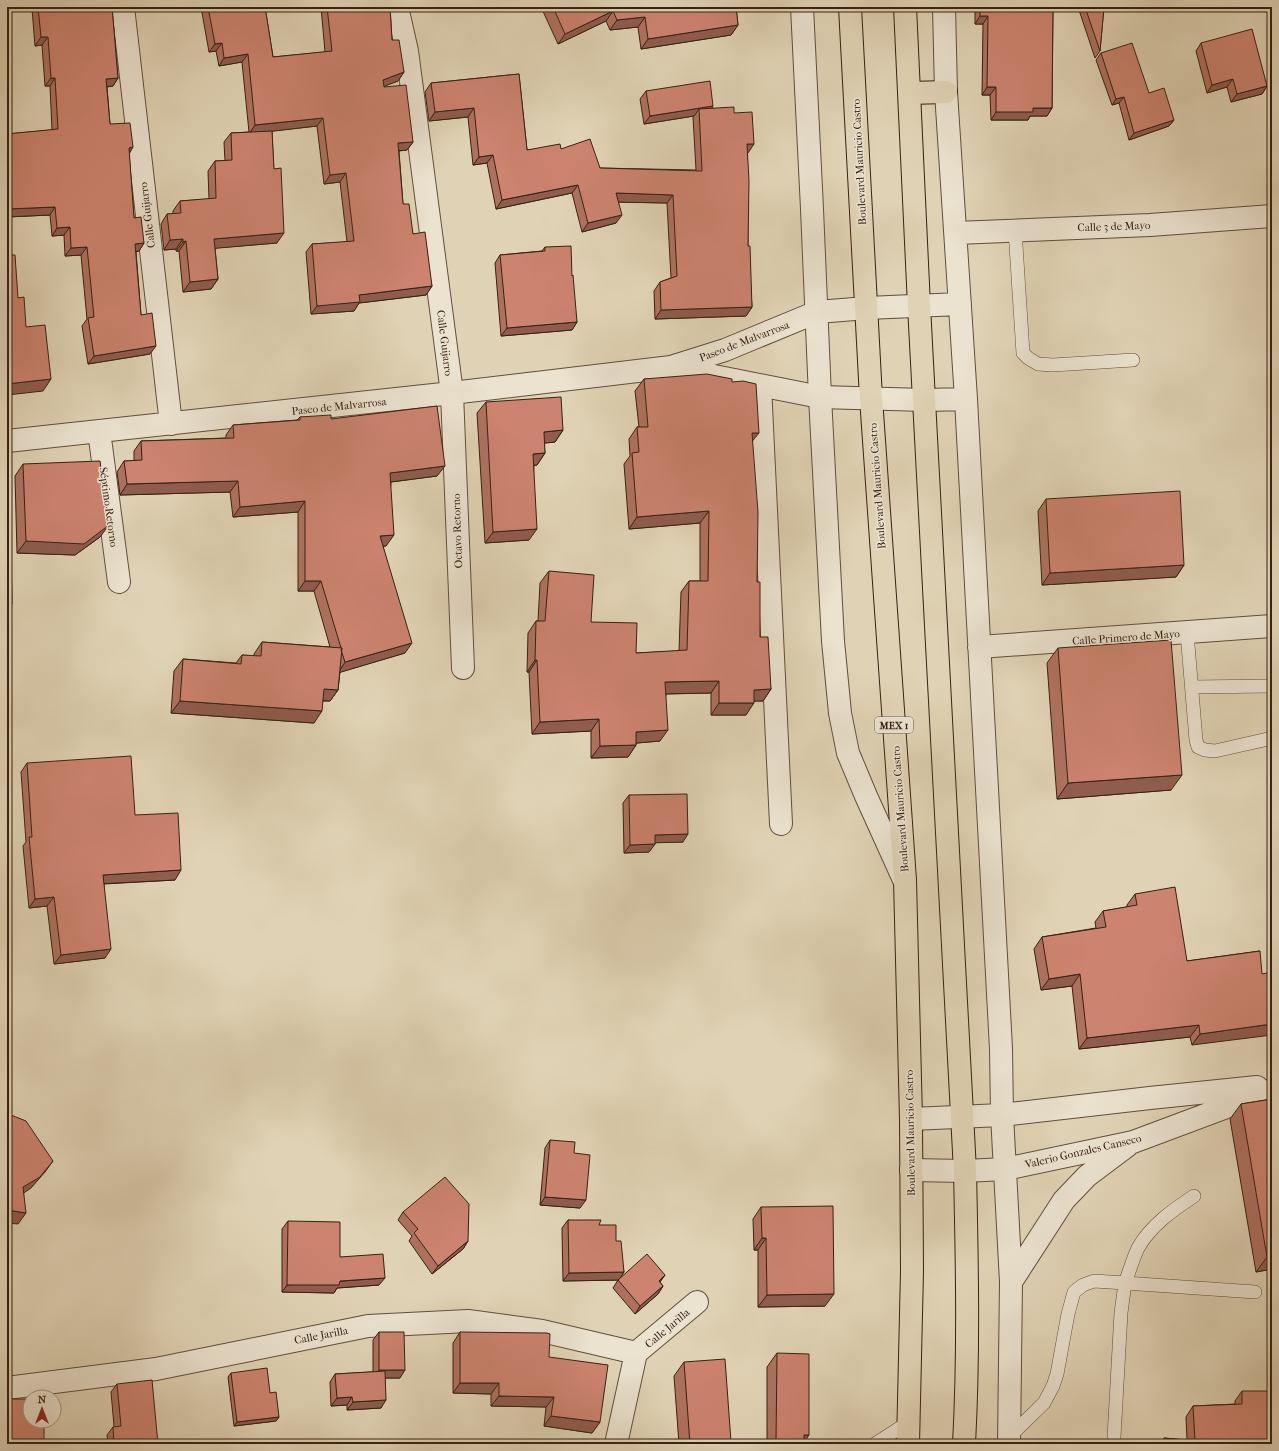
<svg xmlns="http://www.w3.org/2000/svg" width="1279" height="1451" viewBox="0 0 1279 1451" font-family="'IM FELL French Canon',serif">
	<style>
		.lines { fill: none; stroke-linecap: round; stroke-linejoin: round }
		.service-casing { stroke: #614e3c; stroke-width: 14 }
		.minor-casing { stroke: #614e3c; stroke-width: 24 }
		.tertiary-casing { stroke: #614e3c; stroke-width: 24 }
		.primary-casing { stroke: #372113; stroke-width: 24 }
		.service { stroke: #ebe2cf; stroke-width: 13 }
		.minor { stroke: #ebe2cf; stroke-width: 22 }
		.tertiary { stroke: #ebe2cf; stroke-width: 22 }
		.primary { stroke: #e0d3b5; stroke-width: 22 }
		.wall { fill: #af715f; stroke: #372113 }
		.shaded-wall { fill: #8f5c4e; stroke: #372113 }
		.building { fill: #cc836f; stroke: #372113 }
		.labels { text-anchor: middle; stroke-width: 3; stroke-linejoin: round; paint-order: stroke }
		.shield { fill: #ebe2cf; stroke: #6d5b4b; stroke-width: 1 }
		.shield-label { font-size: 10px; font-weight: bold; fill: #372113 }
		.street-label { font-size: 11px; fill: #372113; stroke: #ebe2cf }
	</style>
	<rect width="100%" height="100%" fill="#e0d3b5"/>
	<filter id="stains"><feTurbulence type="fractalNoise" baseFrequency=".005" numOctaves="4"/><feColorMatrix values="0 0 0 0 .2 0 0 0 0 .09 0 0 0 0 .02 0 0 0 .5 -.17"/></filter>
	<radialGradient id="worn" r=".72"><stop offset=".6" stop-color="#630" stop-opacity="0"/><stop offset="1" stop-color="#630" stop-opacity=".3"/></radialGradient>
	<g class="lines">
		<defs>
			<path id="service" d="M1015,230L1023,353L1028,358L1038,364L1053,365L1133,360
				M1187,633L1196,740L1198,747L1205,750L1215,751L1272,738
				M1192,687L1272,686
				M1009,1437L1044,1403L1053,1386L1057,1374L1068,1314L1074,1292L1083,1285L1094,1281L1125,1283C1129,1272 1133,1259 1138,1248C1151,1225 1173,1210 1194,1196
				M1114,1437L1121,1313L1125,1283L1255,1292
				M875,1444L909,1422"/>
			<path id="minor" d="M123,7L171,424
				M397,7L407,51L452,393L463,668
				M944,7L946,92L966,399L1001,1049L1002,1115L1011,1282L1009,1444
				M956,233L1150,225L1272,216
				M674,368L820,397L925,400L966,399
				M760,385L781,824
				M99,431L119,582
				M7,441L452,393L671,367L725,350L817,312L867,308L960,304
				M979,647L1272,626
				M7,1388L156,1369L368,1326L468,1321L542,1331L636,1353L697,1302
				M616,1444L636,1353"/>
			<path id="tertiary" d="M802,7L812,209L820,397L833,641L840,713L848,753L866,796L904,880
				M911,1119L1002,1115L1150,1098L1257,1087
				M911,1170L965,1171L1005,1169L1133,1142L1272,1090
				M1011,1282L1064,1200L1087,1176L1127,1146"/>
			<path id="primary" d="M850,7L871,398L905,880L911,1119L912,1271L908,1444
				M905,7L919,306L965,1171C967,1262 969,1353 964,1444
				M909,93L946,92"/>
		</defs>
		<use href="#service" class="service-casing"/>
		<use href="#minor" class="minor-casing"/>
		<use href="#tertiary" class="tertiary-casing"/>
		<use href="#primary" class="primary-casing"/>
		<use href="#service" class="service"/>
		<use href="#minor" class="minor"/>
		<use href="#tertiary" class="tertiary"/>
		<use href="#primary" class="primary"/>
	</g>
	<path class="wall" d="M33,7H112L118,78L113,86L107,87L110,124L129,153L134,218L144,243L139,251L136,252L141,315L150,354L88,364L82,326L87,319L81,255L65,256L64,235L52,236L50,215L7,217V134L52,130L50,86H45L42,45L35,46L32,9Z
		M201,7H265L273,57L325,52L321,7H390L392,40L404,72L398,81L384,86L413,142L407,150L399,151L403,204L413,234L432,286L426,295L359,303L354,311L311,314L306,252L312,244L347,242L340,182L324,184L317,126L272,131L277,243L215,248L218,279L211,289L183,292L179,251H176V249L164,250L161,224L167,214H173V211L180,201L209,199L208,171L215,161H225L224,142L231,133L249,132L242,62L219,66L216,51L209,52Z
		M541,7H736L738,25L731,35L641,49L638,27L610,30L606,21L558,44Z
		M975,7H1053L1052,108L1047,116H1030L1028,120H991L990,95H982L983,24H975Z
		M1078,7H1104L1100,51L1095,58Z
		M1201,43L1267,86L1262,94L1231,102L1227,87L1207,93L1196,51Z
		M1101,53L1149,93L1174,120L1169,126L1129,140L1119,103L1112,105L1096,60Z
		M519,74L527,150L561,149L600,168L696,170L693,117L694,116L644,124L640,99L646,91L712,108L734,113L748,153H747L748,246L752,307L746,316L655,319L654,291L660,282L671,278L667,203L618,202L616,223L582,232L572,193L496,209L487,163L473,165L468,117L429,121L425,92L431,83Z
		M545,247L577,322L572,330L501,336L495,263L500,255L542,251Z
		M644,379L732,382L752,441L757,582L760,637L771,689L763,701H754L746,715H711V693L666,694L660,741L636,743V745L628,757L591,758V731L532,734L529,672H527L528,633L536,621H538L540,583L549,571L591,622L636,653L679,651L681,592L689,581H700V523L629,529L624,464L630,456L629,439L637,427H639L635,391Z
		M486,402L563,430L555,442L544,443L545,453L537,465H534L529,540L485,543L477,413Z
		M300,417L331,419L437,476L391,482L386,546H383L405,653L340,672L338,690L330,701H323L314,723L171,713L174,671L183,659L236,663L242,655L254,656V654L262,642L330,647L314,591H298V512L233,517L230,492L120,495L117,472L124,461H134V451L141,441L226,438V435L233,425L297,420Z
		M23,464L100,537L75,555L17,553L15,476Z
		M1046,499L1184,565L1176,577L1042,585L1038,511Z
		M1058,648L1171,790L1057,799L1047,663Z
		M27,763L175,880L104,884L105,958L54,964L47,906L29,908L23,846L26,842L21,772Z
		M629,795L683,842H655V844L649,852L624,853L623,803Z
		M1135,894L1187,961L1260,951L1192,1045L1190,1037L1079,1049L1072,986L1041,990L1034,949L1042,937L1096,928L1095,922L1103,911L1127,907V905Z
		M1272,1099V1269L1256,1272L1230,1119L1241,1104Z
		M550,1140L574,1153L580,1208L540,1205L545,1148Z
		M761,1207L825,1306L758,1307V1250H754L753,1219Z
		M403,1212L468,1241L463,1249L432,1274L409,1241L412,1236L398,1220Z
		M568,1220L599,1225L616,1241L624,1272L620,1278L665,1275L660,1282L663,1286L658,1294L635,1314L613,1288L618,1280L563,1281L562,1228Z
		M288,1221L340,1257L379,1285L337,1288L334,1293L282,1292V1229Z
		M379,1332L400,1378H385L381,1408L347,1410V1405L331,1406L330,1382L335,1374L373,1372V1340Z
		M460,1332L549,1357L600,1422L592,1433L544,1426L546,1407L491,1406V1394L453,1393V1343Z
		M777,1353L804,1442V1444H679L674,1376L684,1362L731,1442H767V1367Z
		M231,1373L279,1417L276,1421L234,1426L228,1377Z
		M117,1384L158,1444H108L107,1435L113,1427L114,1426L111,1392Z
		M1242,1391L1272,1444H1160L1164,1438L1187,1440L1186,1417L1193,1406L1235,1404V1401Z"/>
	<path class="shaded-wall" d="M613,11L606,21L558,44L565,34Z
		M980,16H988L983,24H975Z
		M645,17L638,27L610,30L617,20Z
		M738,25L731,35L641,49L648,39Z
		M41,37H48L42,45L35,46Z
		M222,43L216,51L209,52L215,44Z
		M248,54L242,62L219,66L224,58Z
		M404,72L398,81L377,89L383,80Z
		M51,78H55L50,86H45Z
		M118,78L113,86L101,87L106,79Z
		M1233,79L1227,87L1207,93L1212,85Z
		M1267,86L1262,94L1231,102L1237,94Z
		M987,87H996L990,95H982Z
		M1124,97L1119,103L1112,105L1116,99Z
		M713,106L708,114L699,109L694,116L644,124L650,116Z
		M474,108L468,117L429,121L435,112Z
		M1033,108H1052L1047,116H1030L1028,120H991L996,112Z
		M323,118L317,126L249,134L255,125Z
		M1174,120L1169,126L1129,140L1134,133Z
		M413,142L407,150L392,151L398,143Z
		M747,144H754L748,153H741Z
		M133,147L128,156L129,148Z
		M493,155L487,163L473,165L479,157Z
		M346,173L340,182L324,184L330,175Z
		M578,185L572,193L496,209L502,200Z
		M616,193L673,195L667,203L610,202Z
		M55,207L50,215L7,217V209Z
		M622,215L616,223L582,232L588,223Z
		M70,227L64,235L52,236L57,228Z
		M284,233L277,243L207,249L214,239Z
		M183,239L176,249L164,250L170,240Z
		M186,241L179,251H176L183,242Z
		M144,243L139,251L130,252L135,244Z
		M87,247L81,255L65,256L71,248Z
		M218,279L211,289L183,292L190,282Z
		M432,286L426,295L359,303L354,311L311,314L317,306L359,295Z
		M752,307L746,316L655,319L661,310Z
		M577,322L572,330L501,336L507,328Z
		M156,346L150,354L88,364L94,356Z
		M51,379L43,391L7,395V384Z
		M563,430L555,442L536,444L544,432Z
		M752,433H759L750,444Z
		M545,453L537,465L525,466L533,454Z
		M445,466L437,476L383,483L390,473Z
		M238,481L230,492L120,495L127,484Z
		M305,501L298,512L233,517L240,507Z
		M709,511L700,523L629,529L637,517Z
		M109,525L100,537L75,555L17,553L26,541Z
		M537,529L529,540L485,543L493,532Z
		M394,535L386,546H373L380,536Z
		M1184,565L1176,577L1042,585L1050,573Z
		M305,581H321L314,591H298Z
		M12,604L7,612V605Z
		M412,643L405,653L338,673L345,662Z
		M535,660H537L529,672H527Z
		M719,681L711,693L657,694L665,682Z
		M324,689L338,690L330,701L315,700Z
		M771,689L763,701H746L754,690Z
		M180,701L322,711L314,723L171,713Z
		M719,703H754L746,715H711Z
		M599,719L591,731L532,734L540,722Z
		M668,730L660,741L627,744L636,732Z
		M636,745L628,757L591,758L600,746Z
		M1182,775L1171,790L1057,799L1068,783Z
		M688,834L683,842L649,843L655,835Z
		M655,844L649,852L624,853L630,845Z
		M181,870L175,880L97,884L103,875Z
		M54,897L47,906L29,908L35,899Z
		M111,949L105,958L54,964L61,955Z
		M1080,974L1072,986L1041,990L1049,979Z
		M1272,1024V1035L1192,1045L1200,1034Z
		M1199,1025L1190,1037L1079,1049L1087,1038Z
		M53,1161L45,1172L31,1188L15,1199L23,1187Z
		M545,1197L586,1200L580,1208L540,1205Z
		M7,1210L26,1213L18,1224L7,1223Z
		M762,1238H766L758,1250H754Z
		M468,1241L463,1249L432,1274L438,1266Z
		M1272,1256V1269L1256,1272L1267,1257Z
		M624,1272L619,1280L563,1281L569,1273Z
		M665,1275L659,1283V1281Z
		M385,1278L379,1285L337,1288L334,1293L282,1292L287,1285Z
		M663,1286L658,1294L635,1314L640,1306Z
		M834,1294L825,1306L758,1307L767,1295Z
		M379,1370H405L400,1378H373Z
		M460,1383H499L491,1394L453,1393Z
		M499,1396L554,1397L546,1407L491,1406Z
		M352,1397L347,1405L331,1406L337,1398Z
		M386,1400L381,1408L347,1410L353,1402Z
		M551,1416L600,1422L592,1433L544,1426Z
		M279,1417L276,1421L234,1426L237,1422Z
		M804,1435H809L803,1444Z"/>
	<path class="building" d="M38,7H112L118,78L106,79L110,124L130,123L133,147L129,148L134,218L141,217L144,243L135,244L141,315L152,313L156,346L94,356L88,318L94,317L87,247L71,248L70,227L57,228L55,207L7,209V134L58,129L55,78H51L48,37H41Z
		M208,7H265L273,57L332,51L327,7H390L392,40H399L404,72L383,80L384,87L406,85L413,142L398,143L403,204H409L413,234L425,232L432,286L359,295L360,302L317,306L312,244L354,241L346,173L330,175L323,118L255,125L248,54L224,58L222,43L215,44Z
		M553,7H736L738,25L648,39L645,17L617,20L613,11L565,34Z
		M980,7H1053L1052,108H1033V112H996V87H987L988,16H980Z
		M1085,7H1104L1100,51Z
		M1252,29L1267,86L1237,94L1233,79L1212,85L1201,43Z
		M1132,43L1149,93L1164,88L1174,120L1134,133L1124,97L1116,99L1101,53Z
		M519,74L527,150L560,144L561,149L590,139L600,168L702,171L699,109L734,107V113L752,112L754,144H747L749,181L748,246H750L752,307L661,310L660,282L677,276L673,195L616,193L622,215L588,223L578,185L502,200L493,155L479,157L474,108L435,112L431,83Z
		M710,81L713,106L650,116L646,91Z
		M272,131L274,169L281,168L284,233L214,239L218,279L190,282L186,241L183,242V239L170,240L167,214L181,213L180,201L216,198L215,161L232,160L231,133Z
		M571,246L572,276L573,275L577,322L507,328L500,255L545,251V247Z
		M7,255H15L18,298L24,297L26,327L45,325L51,379L7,384Z
		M707,374L732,379V382L743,381L756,384L759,433H752L758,512L757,582H760V637H768L771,689L754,690V703H719V681L665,682L668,730L636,732V745L600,746L599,719L540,722L537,660H535L536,621H545L549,571L594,575L591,622L637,623L636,653L687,650L689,581H708L709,511L637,517L632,453L639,452L637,427H648L644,379Z
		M561,397L563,430L544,432L545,453L533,454L537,529L493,532L486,402Z
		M437,406L445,466L390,473L394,535L380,536L412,643L345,662L341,650L342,648H341L321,581H305V501L240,507L238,481L127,484L124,461L142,460L141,441L234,438L233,425L300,420V417L331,415V419Z
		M100,461L109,525L84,544L26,541L23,464Z
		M1180,491L1184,565L1050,573L1046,499Z
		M7,544H11L12,604L7,605Z
		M1171,640L1182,775L1068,783L1058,648Z
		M262,642L342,648L338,690L324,689L322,711L180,701L183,659L241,664L242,655L261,656Z
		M131,756L135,815L178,813L181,870L103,875L111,949L61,955L54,897L35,899L29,837H32L27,763Z
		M687,794L688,834L655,835V844L630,845L629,795Z
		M1175,887L1187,961L1260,951L1262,974L1272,972V1024L1200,1034L1199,1025L1087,1038L1080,974L1049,979L1042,937L1106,927L1103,911L1137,905L1135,894Z
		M1272,1099V1256L1267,1257L1241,1104Z
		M7,1112L11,1115L26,1121L53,1161L40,1177L23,1187L26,1213L7,1210Z
		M550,1140L575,1142L574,1153L590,1155L586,1200L545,1197Z
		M445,1177L469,1204L468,1241L438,1266L414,1233L418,1229L403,1212Z
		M833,1206L834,1294L767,1295L766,1238H762L761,1207Z
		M568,1220H601L599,1225H616V1241H621L624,1272L569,1273Z
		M288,1221L340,1222V1257L383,1254L385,1278L340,1281L339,1285H287Z
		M647,1254L665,1275L659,1281L663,1286L640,1306L618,1280Z
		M379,1332H404L405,1370H379Z
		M460,1332L547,1333L550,1334L549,1357L608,1365L600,1422L551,1416L554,1397L499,1396V1383H460Z
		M777,1353L809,1354V1435H804V1444H690L684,1362L725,1359L731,1442H776Z
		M267,1368L270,1393L276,1392L279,1417L237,1422L231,1373Z
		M385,1371L386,1400L353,1402L352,1397L337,1398L335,1374Z
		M152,1380L158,1444H114L113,1427L121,1426L117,1384Z
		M1242,1391H1272V1444H1163L1164,1438L1195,1441L1193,1406L1242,1404Z
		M7,1399H30V1421H44V1444H7Z"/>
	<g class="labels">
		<rect class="shield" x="875" y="717" width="38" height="16" rx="3"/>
		<g class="shield-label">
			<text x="894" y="729">MEX 1</text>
		</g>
		<g class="street-label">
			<text transform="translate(859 162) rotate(-93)" y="4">Boulevard Mauricio Castro</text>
			<text transform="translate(147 215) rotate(-97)" y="4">Calle Guijarro</text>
			<text transform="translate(1114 226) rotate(-2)" y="4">Calle 3 de Mayo</text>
			<text transform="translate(744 341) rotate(-21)" y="4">Paseo de Malvarrosa</text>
			<text transform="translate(445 343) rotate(83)" y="4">Calle Guijarro</text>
			<text transform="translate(339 406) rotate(-6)" y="4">Paseo de Malvarrosa</text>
			<text transform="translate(877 486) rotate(-94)" y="4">Boulevard Mauricio Castro</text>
			<text transform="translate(109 507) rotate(82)" y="4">Séptimo Retorno</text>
			<text transform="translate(457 531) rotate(-92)" y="4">Octavo Retorno</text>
			<text transform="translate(1126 637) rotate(-4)" y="4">Calle Primero de Mayo</text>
			<text transform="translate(900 809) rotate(-94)" y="4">Boulevard Mauricio Castro</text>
			<text transform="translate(910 1133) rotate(-91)" y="4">Boulevard Mauricio Castro</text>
			<text transform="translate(1083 1151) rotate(-13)" y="4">Valerio Gonzales Canseco</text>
			<text transform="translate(667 1328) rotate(-40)" y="4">Calle Jarilla</text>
			<text transform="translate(321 1335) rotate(-11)" y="4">Calle Jarilla</text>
		</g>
	</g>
	<rect width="1279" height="1451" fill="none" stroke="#e0d3b5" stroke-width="24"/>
	<rect x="8" y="8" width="1263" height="1435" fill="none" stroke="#372113" stroke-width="2"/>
	<rect x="12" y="12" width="1255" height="1427" fill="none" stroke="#372113"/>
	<g transform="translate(42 1409)"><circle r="19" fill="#ebe2cf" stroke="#a39584"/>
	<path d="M0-3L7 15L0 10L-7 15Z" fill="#8f2418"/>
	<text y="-6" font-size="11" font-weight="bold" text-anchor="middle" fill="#372113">N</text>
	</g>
	<rect width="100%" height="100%" filter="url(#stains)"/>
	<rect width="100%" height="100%" fill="url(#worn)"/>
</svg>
